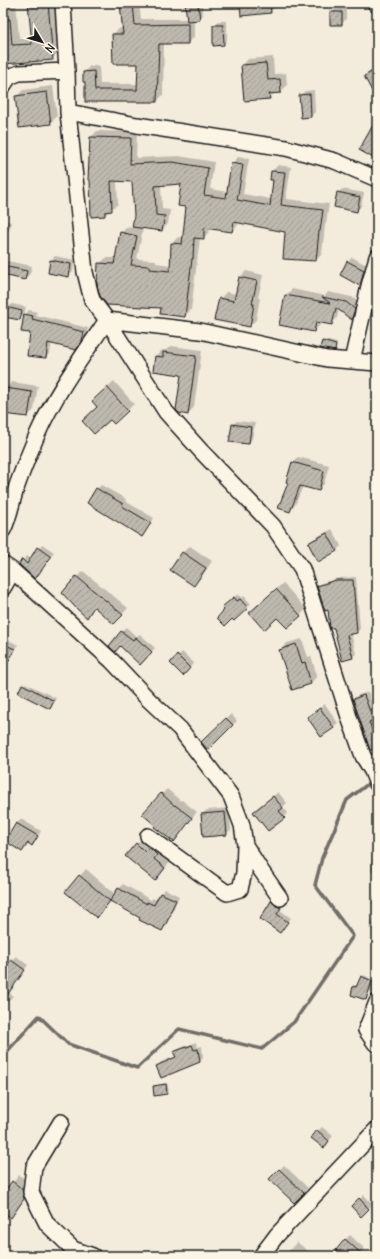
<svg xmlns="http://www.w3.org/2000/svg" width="380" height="1259" viewBox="0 0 380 1259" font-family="Delius,sans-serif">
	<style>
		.shadow { fill: #0003; fill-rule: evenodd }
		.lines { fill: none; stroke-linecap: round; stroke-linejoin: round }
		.stream { stroke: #716e68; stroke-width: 3.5 }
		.building { fill: url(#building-hatch); stroke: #1c1c1c }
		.minor-casing { stroke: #1c1c1c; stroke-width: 18 }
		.minor { stroke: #fcf5e5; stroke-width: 15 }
	</style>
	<defs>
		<pattern id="building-hatch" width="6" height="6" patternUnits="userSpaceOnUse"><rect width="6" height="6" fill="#beb9ae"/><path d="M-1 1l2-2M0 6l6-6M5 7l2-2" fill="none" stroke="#a39e95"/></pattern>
	</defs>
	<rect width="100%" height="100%" fill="#f3ecdd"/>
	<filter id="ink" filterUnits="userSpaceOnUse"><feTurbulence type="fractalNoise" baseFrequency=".025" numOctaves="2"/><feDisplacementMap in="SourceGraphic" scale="8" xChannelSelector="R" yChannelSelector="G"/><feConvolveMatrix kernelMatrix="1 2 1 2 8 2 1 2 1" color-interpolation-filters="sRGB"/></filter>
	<g filter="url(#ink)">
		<path class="shadow" d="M3,3H16L19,38L32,37L29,3H56L60,51L52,59L3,63Z
			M80,3H95L92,5L80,7Z
			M121,3H139L141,19H188L186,3H202L203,15L199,19L194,20V37L188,43H164L163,95L157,101H86V81L84,72L90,66H99L100,84H138L139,63L113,34L120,28H124Z
			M241,3H276V6L270,12Z
			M311,3H317L314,6Z
			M346,8V19L342,24H331V13L335,9Z
			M218,21H227V40L223,44L214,26Z
			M273,57L274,74L286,73L287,85L281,92H275L269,98L242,66L248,59Z
			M377,67V99L365,76L371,70Z
			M53,86L57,116L51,123L16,97L23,90Z
			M314,90L315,112L311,116L300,95L305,91Z
			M97,131L137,132L136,158L179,156L214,162L210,189L228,192L232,164L238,157L249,159L243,194L271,199L274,179L272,171L278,165L291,167L286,199L329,204L326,224L325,225L322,254L316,260L286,231L238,222V225L232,231L210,228L209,232L203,238H200L191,310L185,316L162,307L99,264L106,258H116L121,233L127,227L133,228L135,216L133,181L117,180L118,204L104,215L91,137ZM182,183L187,206L184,238L178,237L172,243L171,265L156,263V260L137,259L143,228L162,230L168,224L170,210L162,209L161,184Z
			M342,189L364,193L361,206L357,211L338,193Z
			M3,219L12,223L3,242Z
			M55,256L75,260L73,272L68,276L51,260Z
			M352,257L368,266L364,281L360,285L341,274L348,262Z
			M3,260L32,266L30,274L24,279L3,274Z
			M246,271L263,275L258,298H260L256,320L249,326L220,299L226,292L236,294L239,278Z
			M292,289L325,296L328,292L352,297L360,303L358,312L352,318L339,309L337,318L332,324L320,321V325L314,331L280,325L286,295Z
			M12,304L26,307L24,315L20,319L7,308Z
			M29,310L37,312L36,315L88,328L86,336L76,349L52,342L50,353L46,357L31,332L25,315Z
			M324,340L337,343L336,348L334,350L323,341Z
			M171,346L202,350L194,407L188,414L182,374L156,356L162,350H166Z
			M114,381L134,404L114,423L98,407L99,394Z
			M12,382L38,386L34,410L28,416L3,413L6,388Z
			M237,421L255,423L252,439L248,443L232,425Z
			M298,457L329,465L324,484L318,490L303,486L295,505L290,511L289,482L293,463Z
			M101,485L126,499L125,501L154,518L146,531L142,536L97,489Z
			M332,529L341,546L337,550L309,543L313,539Z
			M42,544L54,552L35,578L23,560L27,556L31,559Z
			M190,546L212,561L201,578L194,584L172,569L183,552Z
			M83,571L128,608L120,617L95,606L87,616L64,593Z
			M356,577L360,629L357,632L351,633L356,654L352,657L318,586L321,583L340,578Z
			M283,583L306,609L300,616L256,607Z
			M238,594L242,598L244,596L251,604L232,617L226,610L227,604Z
			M126,627L137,637L140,634L155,648L140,663L120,645L110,646Z
			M3,637L18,645L13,655L9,659L3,656Z
			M302,639L308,657L311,656L317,676L311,683L280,650L287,643Z
			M182,652L194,663L183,674L171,663Z
			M25,683L56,698L52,706L50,708L23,685Z
			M368,692L376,715L374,718L377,726V746L354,699L358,695Z
			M325,704L338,723L322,735L313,713Z
			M231,714L237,721L208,749L202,742Z
			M167,789L181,801L182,800L197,812L174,840L162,794Z
			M278,792L287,803L283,807L288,813L284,817L254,812Z
			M229,808L231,830L226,834L202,814L207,810Z
			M21,819L41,831L36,840L31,844L29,843L22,851L6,841L17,823Z
			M143,838L171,861L155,880L136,844Z
			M377,843V872H371L372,847Z
			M86,869L115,894L123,884L151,900L153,898L157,901L160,894L165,889L179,896L166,926L162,930L111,901L97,917L66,892Z
			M377,885V906L372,904Z
			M275,899L279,903L284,904L280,910L291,918L280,932L261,919Z
			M377,908V931L369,928Z
			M16,956L28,965L9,992L13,996L3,1006V972Z
			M364,975L377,982V992L373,993L369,991L365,999L354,987L356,985L358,986Z
			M196,1042L197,1047L202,1046L203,1058L199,1062L157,1066L161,1062L177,1056L174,1052L178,1049Z
			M167,1083L169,1091L167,1093L154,1087L156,1085Z
			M322,1127L333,1136L324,1147L318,1131Z
			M284,1165L308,1188L294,1202L271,1179Z
			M19,1175L29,1182L30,1192L11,1216L3,1211V1195Z
			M364,1195L373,1204L361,1215L352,1206Z
			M377,1206V1219L371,1212Z
			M350,1235L365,1249L359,1256H344L345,1240Z
			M297,1242L314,1256H284Z"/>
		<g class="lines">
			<path class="stream" d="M3,1056L39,1016L68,1044L137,1068L179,1029L262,1049L294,1022L353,936L315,885L322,858L347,800L368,784L372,782"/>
		</g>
		<path class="building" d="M28,3H48L53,60L3,64V19H10L12,45L32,44Z
			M120,3H133L135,25L188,24V44H159L157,102H85V82H83V72L94,71L95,90H137L138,64H113L112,34H123Z
			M185,3H198L200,20L187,21Z
			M240,3H270L271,13L241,16Z
			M330,12H342V25H330Z
			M213,25H223L224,45L213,46Z
			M266,63L268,80L280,79L281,93L269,94L270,99L244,101L241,65Z
			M377,69V101L364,76Z
			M47,92L51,124L19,128L15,96Z
			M310,94L311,117L301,118L299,95Z
			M377,118V160L359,150Z
			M90,137L131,138L130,164L173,162L208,168L204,195L226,198L231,163L243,165L237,200L270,206L273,180H270L271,171L285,172L281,205L323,210L320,231H319L316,261L283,259L285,232L234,222L232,232L204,228V239L194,238L193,259H192L185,317L160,314L161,308L107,305L100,296L97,285L98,263L114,264L120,232L137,236L131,265L150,266V269L170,271L171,243L182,244L186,207L178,206L181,184L155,186L156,215L165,216L162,231L132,227L134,216L132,182L111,181L112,211L105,212V216L91,217L90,180H88Z
			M337,192L360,197L357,212L334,207Z
			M50,260L71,264L69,277L48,273Z
			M347,261L364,270L360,286L340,275Z
			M3,266L27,271L25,280L3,275Z
			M239,277L257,281L252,304H254L250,327L214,320L219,298L234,301Z
			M285,295L330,303L322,297L346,302L355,309L352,318V320L336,308L332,325L316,322L314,332L279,325Z
			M6,307L22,311L20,320L4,317Z
			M24,314L33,316L32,319L84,332L82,341L76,350L48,343L46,358L27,356L30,333L21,332Z
			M322,341L336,345L335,351L320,348Z
			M163,352L196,356L188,415L179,413L176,410L181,375L153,371L155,356L163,357Z
			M107,387L128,411L114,424L110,420L94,434L82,421L97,407L92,401Z
			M5,388L32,392L28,417L3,414Z
			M232,424L251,427L249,444L229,442Z
			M292,462L324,471L319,491L300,486L290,512L278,508L288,483L286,482Z
			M96,488L123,504L122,506L151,523L142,537L87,503Z
			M327,533L337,551L318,562L308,543Z
			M37,547L51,557L35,579L19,564L22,559L27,564Z
			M182,552L206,568L194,586L170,570Z
			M76,576L123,615L114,624L94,607L87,618L76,608L62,593Z
			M336,580H353L357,633L347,635L353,658L342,661L334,628H330L328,610L325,611L317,586Z
			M276,589L301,616L287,628L277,618L264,630L249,613Z
			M234,597L237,601L240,599L248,608L234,621L232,619L225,626L217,618L224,610L222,607Z
			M121,631L133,640L135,637L152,652L140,665L120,646L115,652L109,646Z
			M3,644L15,649L3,672Z
			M296,644L302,663L305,662L311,684L292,690L279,650Z
			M177,655L190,668L183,676L170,663Z
			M22,684L54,701L50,709L18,693Z
			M364,695L373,720L369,722L377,740V748L370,750L353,699Z
			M320,708L334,728L321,737L307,717Z
			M226,718L233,725L208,750L201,742Z
			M161,793L175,806V805L192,818L174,842L154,827L155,825L142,814Z
			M273,796L283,808L279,811L285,818L268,831L253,812Z
			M225,812L227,835L203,837L201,814Z
			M16,823L38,836L32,846L28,843L22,852L5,841Z
			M136,843L145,852L149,848H150L157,855L154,859L165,868L155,881L125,856Z
			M79,875L110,901L97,918L65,892Z
			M118,888L147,904V902L154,905L160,893L176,900L170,913L171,914L162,931L139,920L140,918L110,901Z
			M271,901L276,906L281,908L277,914L288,922L280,933L260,919Z
			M11,960L25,970L3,1001V970Z
			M361,976L372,981L366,1000L351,995L353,986L356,987Z
			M192,1045L194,1050L198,1049L200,1062L161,1078L156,1066L176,1057L173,1052Z
			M166,1084L167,1094L154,1096L153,1086Z
			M317,1130L329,1141L324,1148L311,1138Z
			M279,1169L304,1193L294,1203L269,1179Z
			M12,1181L22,1189L24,1199L11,1218L3,1212V1193Z
			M359,1198L369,1209L361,1217L351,1206Z
			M345,1239L364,1256H342L336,1250Z"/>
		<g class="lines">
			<defs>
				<path id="minor" d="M63,3L67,71L68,112L85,272L92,300L107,320L166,412L201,451L273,526L302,569L350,720L363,756L372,771L377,784
					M375,3L377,5
					M3,86L9,77L19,73L67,71
					M68,112L137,125L286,148L335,161L377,179
					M352,361L369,286L377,257
					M3,530C9,518 11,505 15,492C21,473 29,454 37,435C55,394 82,357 107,320L200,331L327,359L377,363
					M3,564L13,571L112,661L149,700L180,729L231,796L242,825L245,845L244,873L240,889L227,893L148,836
					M3,588L13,571
					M245,845L260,869L280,898
					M377,1002L366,1030L375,1043L377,1044
					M61,1122L34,1167L31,1192L47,1224L73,1249L93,1256
					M261,1256L277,1235L377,1129"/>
			</defs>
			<use href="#minor" class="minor-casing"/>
			<use href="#minor" class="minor"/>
		</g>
	</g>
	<rect width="380" height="1259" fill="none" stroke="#fcf5e5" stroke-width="16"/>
	<rect x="8" y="8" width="364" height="1243" fill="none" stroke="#1c1c1c" stroke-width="1.5" filter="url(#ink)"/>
	<g transform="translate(42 42) rotate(128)" stroke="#fcf5e5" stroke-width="3" paint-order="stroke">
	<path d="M0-3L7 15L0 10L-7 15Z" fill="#1c1c1c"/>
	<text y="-6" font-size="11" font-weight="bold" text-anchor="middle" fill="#1c1c1c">N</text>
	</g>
</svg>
